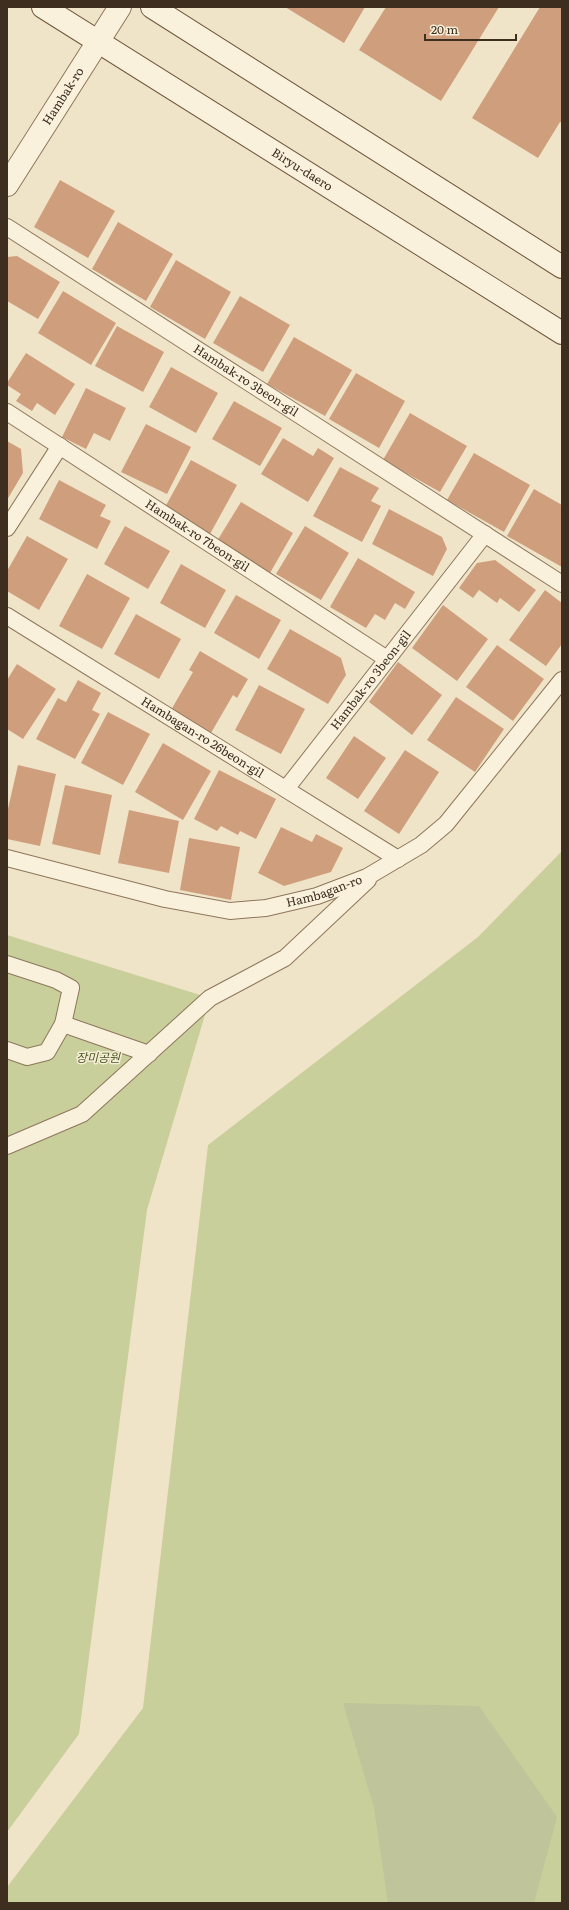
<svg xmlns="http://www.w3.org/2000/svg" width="569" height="1910" viewBox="0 0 569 1910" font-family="Literata,'Noto Sans KR',serif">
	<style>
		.green { fill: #c9cf9b }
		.cemetery { fill: #bfc49a }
		.building { fill: #cf9f7d }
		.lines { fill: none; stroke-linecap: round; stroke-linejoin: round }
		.service-casing { stroke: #8d765c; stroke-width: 18 }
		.minor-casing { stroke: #8d765c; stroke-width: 24 }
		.secondary-casing { stroke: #6f573f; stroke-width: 24 }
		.service { stroke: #faf1dc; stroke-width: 16 }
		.minor { stroke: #faf1dc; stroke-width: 22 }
		.secondary { stroke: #faf1dc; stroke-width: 22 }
		.labels { text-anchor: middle; stroke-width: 3; stroke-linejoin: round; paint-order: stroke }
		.street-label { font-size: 12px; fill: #3d2e20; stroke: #f7eed8 }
		.park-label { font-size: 12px; font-style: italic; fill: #4d5a26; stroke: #f7eed8 }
	</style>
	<rect width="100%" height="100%" fill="#f0e4c8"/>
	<path class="green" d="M562,851V1903H7V1887L143,1708L208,1145L478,937Z
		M7,935L210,998L147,1210L79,1734L7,1832Z"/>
	<path class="cemetery" d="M343,1703L479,1706L557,1817L534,1903H388L374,1808Z"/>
	<path class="building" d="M285,7H365L344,43Z
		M386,7H499L441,101L359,50Z
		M540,7H562V123L560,122L538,158L472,118Z
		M60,180L115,211L88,258L34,227Z
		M118,222L173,254L146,301L92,269Z
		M17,256L60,282L38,319L7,301V257Z
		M176,260L231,292L205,339L150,307Z
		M63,291L116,323L91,365L38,333Z
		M240,296L290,325L263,372L213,343Z
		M117,326L164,352L143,392L95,366Z
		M294,337L352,370L325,416L267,384Z
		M26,353L75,384L55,415L37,403L32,411L16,401L21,394L7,385V383Z
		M171,367L218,393L196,433L149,407Z
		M356,373L405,401L379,448L329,419Z
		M86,388L126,408L110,441L94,433L86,449L62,437Z
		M234,401L282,428L260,466L212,439Z
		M410,413L467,446L440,492L383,460Z
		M146,424L191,447L167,494L121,472Z
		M283,438L313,456L318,448L334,458L308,502L261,474Z
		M7,441L21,449L23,473L7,500Z
		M474,453L530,485L504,532L447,500Z
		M191,460L237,485L210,534L164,509Z
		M340,467L379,488L371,501L381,506L362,542L313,516Z
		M59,480L106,505L100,516L111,521L97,549L39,519Z
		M534,489L562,505V567L507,536Z
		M241,502L293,533L270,573L217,541Z
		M389,509L442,537L447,549L433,576L372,544Z
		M125,526L170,551L148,589L104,564Z
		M305,526L349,553L321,600L276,574Z
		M27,536L68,559L39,610L7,591V571Z
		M358,558L415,592L405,609L395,603L385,620L375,614L366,628L330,607Z
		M495,560L536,590L519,612L500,598L497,603L479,590L473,598L459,588L477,563Z
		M181,564L226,590L205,628L160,603Z
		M87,574L130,598L102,649L59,626Z
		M545,590L562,603V644L546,666L509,640Z
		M236,595L281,620L259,659L214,633Z
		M443,605L488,639L457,681L412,648Z
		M136,614L181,639L159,679L114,654Z
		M290,629L341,658L346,675L328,704L267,669Z
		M497,645L544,679L513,721L466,687Z
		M200,651L248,679L237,698L233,695L211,733L171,710L193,672L189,670Z
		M398,662L442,695L412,735L369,702Z
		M17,664L56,689L23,739L7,729V680Z
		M78,680L101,693L92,710L100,714L75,759L36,739L58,698L66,702Z
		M259,685L305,709L281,754L235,730Z
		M456,697L504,729L475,772L427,740Z
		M108,712L150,734L123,785L81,763Z
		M354,736L386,758L358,799L326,778Z
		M163,743L211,771L183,820L135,792Z
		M405,750L439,772L399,834L364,811Z
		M18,765L56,774L40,846L7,839V813Z
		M219,770L276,799L256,839L240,831L238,835L221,826L217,831L194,819Z
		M65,785L112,795L100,855L52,844Z
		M129,810L179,821L169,873L118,863Z
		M281,827L312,842L316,834L343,848L331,872L284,886L258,873Z
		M189,838L240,847L231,900L180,890Z"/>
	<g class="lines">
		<defs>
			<g id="service">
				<path id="s1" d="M7,227L562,584"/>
				<path id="s2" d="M7,412L387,659"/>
				<path d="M7,528L60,446"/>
				<path id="s3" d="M7,616L398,859"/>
				<path id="s4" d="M286,789L485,534"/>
				<path id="s5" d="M7,858L165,899L230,911L266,908L317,896L367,877L421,845L446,824L562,680"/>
				<path d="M7,964L56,980L71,988L63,1024L47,1052L27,1057L7,1050"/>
				<path d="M63,1024L149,1054"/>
				<path d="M7,1146L82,1114L210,998L285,958L368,880"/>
			</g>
			<g id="minor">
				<path id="s6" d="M7,185L120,7"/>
			</g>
			<g id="secondary">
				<path id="s7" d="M43,7L562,333"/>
				<path d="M152,7L562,267"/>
			</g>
		</defs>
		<use href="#service" class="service-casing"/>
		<use href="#minor" class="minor-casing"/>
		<use href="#secondary" class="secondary-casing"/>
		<use href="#service" class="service"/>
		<use href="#minor" class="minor"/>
		<use href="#secondary" class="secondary"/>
	</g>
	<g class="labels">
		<g class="street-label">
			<text dy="4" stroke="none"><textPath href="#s6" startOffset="105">Hambak-ro</textPath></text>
			<text dy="4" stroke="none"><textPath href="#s7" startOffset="306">Biryu-daero</textPath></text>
			<text dy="4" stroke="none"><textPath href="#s1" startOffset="284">Hambak-ro 3beon-gil</textPath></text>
			<text dy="4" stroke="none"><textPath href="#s2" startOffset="227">Hambak-ro 7beon-gil</textPath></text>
			<text dy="4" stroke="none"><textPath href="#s4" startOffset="138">Hambak-ro 3beon-gil</textPath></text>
			<text dy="4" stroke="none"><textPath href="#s3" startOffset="230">Hambagan-ro 26beon-gil</textPath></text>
			<text dy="4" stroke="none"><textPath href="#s5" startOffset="326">Hambagan-ro</textPath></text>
		</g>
		<g class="park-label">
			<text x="98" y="1062">장미공원</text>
		</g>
	</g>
	<rect width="569" height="1910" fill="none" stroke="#3d2e20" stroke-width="16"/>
	<path d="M425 34v6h91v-6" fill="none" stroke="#3d2e20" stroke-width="2"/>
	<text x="431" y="34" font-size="12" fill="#3d2e20" stroke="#f7eed8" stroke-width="3" paint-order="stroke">20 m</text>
</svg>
